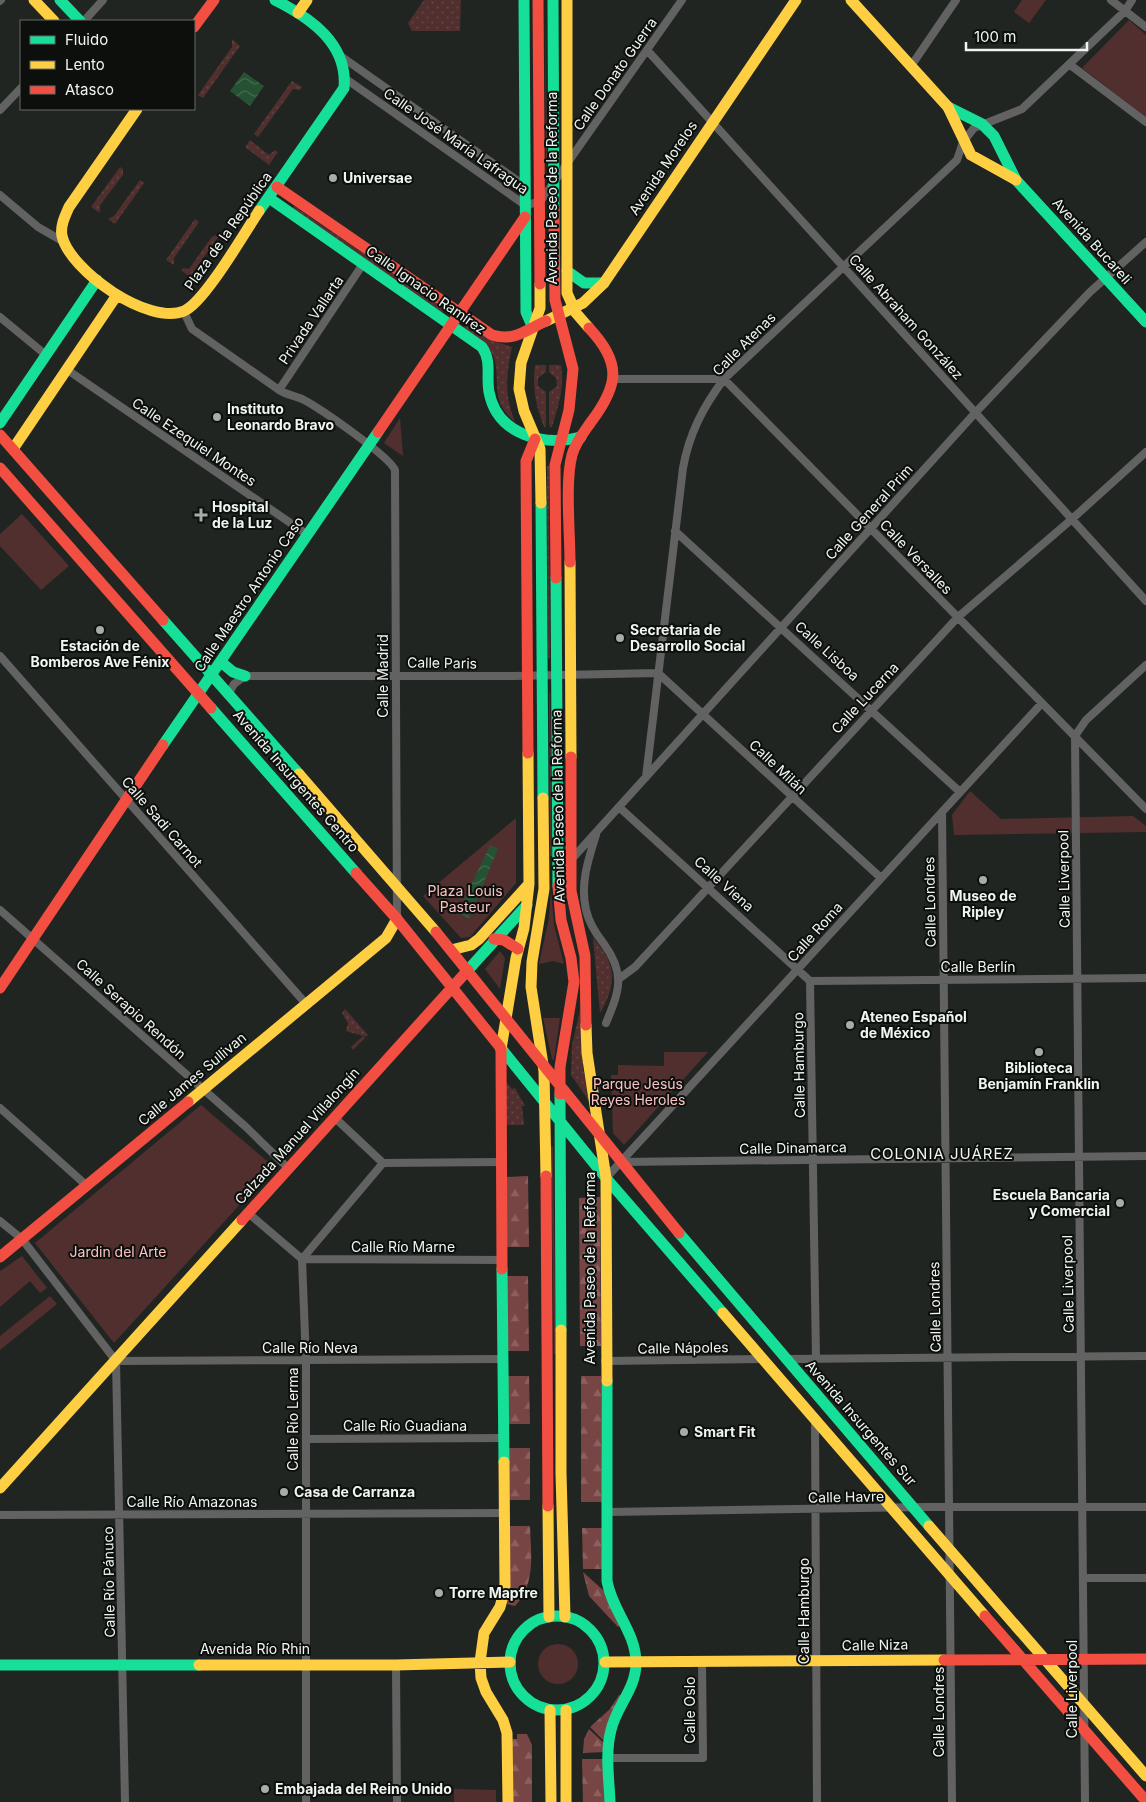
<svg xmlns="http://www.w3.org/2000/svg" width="1146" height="1802" viewBox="0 0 1146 1802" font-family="Inter,sans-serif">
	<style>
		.green { fill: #512f2f }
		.forest { fill: url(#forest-firs) }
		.garden { fill: url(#garden-dots) }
		.water { fill: url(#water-waves) }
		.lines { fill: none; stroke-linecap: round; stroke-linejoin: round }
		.street { stroke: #636262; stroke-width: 8 }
		.fast { stroke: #16e098; stroke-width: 11 }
		.slow { stroke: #ffcf43; stroke-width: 11 }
		.jam { stroke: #f24e42; stroke-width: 11 }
		.poi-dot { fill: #a7aca8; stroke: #0c0f0c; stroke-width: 2 }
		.labels { text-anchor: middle; stroke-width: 4; stroke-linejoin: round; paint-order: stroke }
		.street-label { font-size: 14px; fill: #eff5f0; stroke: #0c0f0c }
		.poi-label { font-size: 14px; font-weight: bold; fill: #eff5f0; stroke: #0c0f0c; text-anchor: start }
		.park-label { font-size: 14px; fill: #fbc2c1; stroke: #0c0f0c }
		.neighbourhood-label { font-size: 15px; letter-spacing: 1px; fill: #eff5f0; stroke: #0c0f0c }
	</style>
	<defs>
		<pattern id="forest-firs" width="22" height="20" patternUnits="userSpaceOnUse" patternTransform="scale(1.25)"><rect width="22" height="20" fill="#784545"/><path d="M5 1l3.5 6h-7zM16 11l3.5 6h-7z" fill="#8c6060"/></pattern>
		<pattern id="garden-dots" width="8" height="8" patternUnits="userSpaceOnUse" patternTransform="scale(1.25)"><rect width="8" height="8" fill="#512f2f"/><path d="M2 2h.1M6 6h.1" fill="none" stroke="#624443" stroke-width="1.8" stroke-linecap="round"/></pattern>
		<pattern id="water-waves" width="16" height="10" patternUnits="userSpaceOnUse" patternTransform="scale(1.25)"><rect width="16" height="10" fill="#255232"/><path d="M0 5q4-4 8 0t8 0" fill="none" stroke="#456c50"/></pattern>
	</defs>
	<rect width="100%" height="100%" fill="#212522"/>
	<path class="green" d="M1022,0H1046L1029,23L1014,12Z
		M1129,20L1146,35V117L1082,68Z
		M400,418L403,456L384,443Z
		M22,514L69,566L41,590L0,546V534Z
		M970,791L1001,819L1133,816L1146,826V832L954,835L952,815Z
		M516,818V883L470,937L461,938L423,896Z
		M551,891L554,925L564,964L553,961L539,964L549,918Z
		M500,951L505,958L500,989L485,969Z
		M543,1018H560L554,1060L552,1059Z
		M664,1052H708L624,1145L613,1133L611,1075H618V1065L664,1066Z
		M201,1105L274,1167L114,1343L35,1243Z
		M551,1146H553L556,1354H554Z
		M22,1256L47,1288L40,1293L30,1281L0,1307V1271Z
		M50,1296L57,1304L0,1350V1336Z
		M538 1664a20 20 0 1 1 40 0a20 20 0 1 1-40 0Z
		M454,1789L496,1790V1802H454Z"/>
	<path class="forest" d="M528,1176L529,1247H506V1177Z
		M600,1197L601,1346H580L579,1198Z
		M507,1276H528L529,1351H507Z
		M508,1376H529L530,1424H508Z
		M581,1376H601L602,1502H581Z
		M508,1448H530V1500H508Z
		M509,1526H530C531,1555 536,1583 515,1606L507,1604L510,1588Z
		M582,1528H602V1569H583Z
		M583,1572L603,1590L621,1625L618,1627L589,1596Z
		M619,1695L624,1697L608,1721L604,1741L590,1727L610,1709Z
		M589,1729L605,1744V1752L583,1753L584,1739Z
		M517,1734H527L532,1745V1802H512V1739H517Z
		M582,1759H605V1802H583Z"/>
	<path class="garden" d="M424,0H461L460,31H412L408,23Z
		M545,0L547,157L546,158Z
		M232,39L240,46L203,98L198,95L232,47Z
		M292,81L302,87L300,90L293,89L258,137L254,134Z
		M250,140L269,155L275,150L278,152L269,165L245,147Z
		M120,167L123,169V175L100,205V213L91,207Z
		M140,180L144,183L115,224L108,219L114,216Z
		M294,206L444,309L442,312L292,209Z
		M195,219L199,222L174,258V265L166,260Z
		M215,235L218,237L190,277L181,270L183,268L189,269L211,238Z
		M466,324L490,340L512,347C506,375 504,395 515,422C484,397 507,372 488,347C483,339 471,333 463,328Z
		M535,365H546V372L538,378V386L546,392V427H544C536,406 532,388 535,365Z
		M549,365H561C565,387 558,406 552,427H550L549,423V392L557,386L556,378L549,372Z
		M547,466H549L550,658H548Z
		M549,693H550L552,856H550Z
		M593,938C617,964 617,984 600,1013Z
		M345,1009L368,1035L366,1037L363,1035L365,1038L353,1050L351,1047L363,1036L346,1031L348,1023L342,1013Z
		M580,1010L583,1069L592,1105L571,1075L572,1045Z
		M506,1082L512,1089L515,1088L525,1106H522L524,1125H506Z"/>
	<path class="water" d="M244,72L264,86L250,106L230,91Z
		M490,845L498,849L469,918L458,913Z"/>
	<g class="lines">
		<path class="street" d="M1111,0L1146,27
			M0,1L1,0
			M84,21L103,0
			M647,50L1146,601
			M342,57L525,186
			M1069,64L1146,122
			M911,66L956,0
			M346,79L525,205L540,202L682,0
			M0,110L21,88
			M0,195L38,227L64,242
			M184,312L192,329L279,390C287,395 296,396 304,400C321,409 389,456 395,470L397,919
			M0,317L46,355
			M66,369L308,535
			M615,379H724L1146,809
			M279,390L363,264
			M675,531L960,792
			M0,656L307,1005
			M229,693L234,684L245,676H513L658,673L881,878
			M646,777L683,468C689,434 703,407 724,379L957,160L963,142L974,128L1022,109L1125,11L1132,0
			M619,807L810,981
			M942,812L952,1802
			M596,835C588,860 580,884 586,910C589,923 596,934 604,944C626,974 619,992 606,1023
			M570,861L976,412L1090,292L1146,242
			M0,910L246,1127L288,1168
			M620,978L635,967L958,617L1072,519L1146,452
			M810,981L816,1359
			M810,981L1146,978
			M0,1108L86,1185
			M334,1117L383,1163
			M621,1162L1146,1156
			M383,1163L501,1162
			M606,1178L1042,703
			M247,1212L302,1259L306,1361V1802
			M0,1221L22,1239L116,1361
			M302,1259L503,1260
			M302,1259L383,1163
			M787,1359L1146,1356
			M116,1361L125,1802
			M116,1361L504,1359
			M605,1361L762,1359
			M815,1421L817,1802
			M306,1439L504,1438
			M607,1512L926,1507H1146
			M0,1515L505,1513
			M1084,1578H1146
			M396,1665L397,1802
			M610,1758H703L702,1661
			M1085,1802L1075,736L1086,720L1146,665"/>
		<path class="fast" d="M60,0L80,21
			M524,0L526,312L533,328
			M553,0L554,210
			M948,107L982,124L994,136L1016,180L1146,322
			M269,198L482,347C492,362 486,375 489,392C497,435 544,447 581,437
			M259,211L344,88C348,44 311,18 275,0
			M567,271L584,283H604
			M0,423L97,280
			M541,503L543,798
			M556,578L558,886
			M163,620L299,774
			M221,662L233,672L245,676
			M211,708L356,873
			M163,745L378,432
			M468,970L527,905
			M500,1047L606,1178L723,1313
			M560,1094L561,1330
			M679,1233L929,1526
			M502,1269L504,1462
			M607,1381V1581C612,1611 636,1632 636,1663C636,1689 617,1705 611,1730C605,1753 609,1778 610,1802
			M510 1663a47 47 0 1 1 94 0a47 47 0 1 1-94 0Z
			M0,1665H199"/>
		<path class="slow" d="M34,0L54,21
			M567,0V293L576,313L589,328
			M851,0L948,107L971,155L1016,180
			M298,13L307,0
			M137,109L69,207C65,216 60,226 62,236C70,271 149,326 184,311C204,303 245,232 259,211
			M540,284V308L521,363L519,389L524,411L540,449L541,503
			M546,321L583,303L604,283L796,0
			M13,449L117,295
			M570,562L571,757
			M299,774L436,932
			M543,798L544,889L532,962L531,987L544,1071L546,1176
			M451,950L471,945L479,939L529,884
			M586,1025L587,1053L606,1178L607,1381
			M501,1049L516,958L524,928L529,884L528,753
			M188,1102L386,938L397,919
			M723,1313L985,1616
			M561,1330V1473L565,1617
			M504,1462L505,1589L500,1607L484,1633L480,1662L481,1678L486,1692L503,1720L507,1733L508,1802
			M0,1488L242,1220
			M548,1506L549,1617
			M929,1526L1146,1776
			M605,1662L944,1660
			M199,1665H396L510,1662
			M550,1710L551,1802
			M566,1710V1802"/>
		<path class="jam" d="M538,0L540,284
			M194,27L214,0
			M277,187L492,335C514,342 526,330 546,321
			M554,210L555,300L573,369L569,410L555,465L556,578
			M378,432L525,217
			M0,435L163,620
			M0,468L211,708
			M570,562C570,533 565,481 572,455C575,443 584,432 591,422C619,385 622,363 589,328
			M528,753L526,461L535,439
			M571,757V891L585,956L586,1025
			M356,873L397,919L500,1047
			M558,886L561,920L571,958L574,982L560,1067V1094
			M436,932L679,1233
			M494,939L504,940L518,949
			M0,988L163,745
			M501,1049L502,1269
			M546,1176L548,1506
			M242,1220L468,970
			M0,1257L188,1102
			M985,1616L1146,1801
			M944,1660L1146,1659"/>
	</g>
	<g class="poi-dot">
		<circle cx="333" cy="178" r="5"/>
		<circle cx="217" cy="417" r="5"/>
		<path d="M198.5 507.5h5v5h5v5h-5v5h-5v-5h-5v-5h5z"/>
		<circle cx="100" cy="630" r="5"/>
		<circle cx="620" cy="638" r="5"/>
		<circle cx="983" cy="880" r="5"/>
		<circle cx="850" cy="1025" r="5"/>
		<circle cx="1039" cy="1052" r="5"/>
		<circle cx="1120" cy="1203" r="5"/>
		<circle cx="684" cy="1432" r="5"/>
		<circle cx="284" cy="1492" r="5"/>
		<circle cx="439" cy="1593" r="5"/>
		<circle cx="265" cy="1789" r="5"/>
	</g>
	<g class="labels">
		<g class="street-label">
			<text transform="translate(615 74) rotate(-55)" y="5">Calle Donato Guerra</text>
			<text transform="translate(456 141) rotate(35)" y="5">Calle José María Lafragua</text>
			<text transform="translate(663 168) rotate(-56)" y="5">Avenida Morelos</text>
			<text transform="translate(552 188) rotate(-90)" y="5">Avenida Paseo de la Reforma</text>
			<text transform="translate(228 231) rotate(-55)" y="5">Plaza de la República</text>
			<text transform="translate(1092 241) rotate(48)" y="5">Avenida Bucareli</text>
			<text transform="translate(426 290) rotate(35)" y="5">Calle Ignacio Ramírez</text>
			<text transform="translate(906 317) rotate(48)" y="5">Calle Abraham González</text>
			<text transform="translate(311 320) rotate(-56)" y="5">Privada Vallarta</text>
			<text transform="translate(744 344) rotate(-45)" y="5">Calle Atenas</text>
			<text transform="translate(194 442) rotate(34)" y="5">Calle Ezequiel Montes</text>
			<text transform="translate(869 512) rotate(-48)" y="5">Calle General Prim</text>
			<text transform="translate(916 557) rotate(46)" y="5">Calle Versalles</text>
			<text transform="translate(249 594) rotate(-56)" y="5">Calle Maestro Antonio Caso</text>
			<text transform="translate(827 651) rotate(42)" y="5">Calle Lisboa</text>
			<text transform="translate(442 663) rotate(1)" y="5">Calle Paris</text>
			<text transform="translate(383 676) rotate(-90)" y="5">Calle Madrid</text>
			<text transform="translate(865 698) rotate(-47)" y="5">Calle Lucerna</text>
			<text transform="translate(778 767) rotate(43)" y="5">Calle Milán</text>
			<text transform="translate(296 781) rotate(49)" y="5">Avenida Insurgentes Centro</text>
			<text transform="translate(558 806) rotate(-91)" y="5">Avenida Paseo de la Reforma</text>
			<text transform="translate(162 822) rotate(49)" y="5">Calle Sadi Carnot</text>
			<text transform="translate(1064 879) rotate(-91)" y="5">Calle Liverpool</text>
			<text transform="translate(724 884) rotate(42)" y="5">Calle Viena</text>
			<text transform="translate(930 902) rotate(-91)" y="5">Calle Londres</text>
			<text transform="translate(815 932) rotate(-48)" y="5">Calle Roma</text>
			<text x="978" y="972">Calle Berlín</text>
			<text transform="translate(131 1009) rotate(42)" y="5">Calle Serapio Rendón</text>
			<text transform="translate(799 1065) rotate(-91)" y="5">Calle Hamburgo</text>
			<text transform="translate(192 1079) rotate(-40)" y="5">Calle James Sullivan</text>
			<text transform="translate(297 1136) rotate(-48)" y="5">Calzada Manuel Villalongín</text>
			<text transform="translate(793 1148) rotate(-1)" y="5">Calle Dinamarca</text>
			<text x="403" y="1252">Calle Río Marne</text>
			<text transform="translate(590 1268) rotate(-90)" y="5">Avenida Paseo de la Reforma</text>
			<text transform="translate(1068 1284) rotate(-91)" y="5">Calle Liverpool</text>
			<text transform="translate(935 1307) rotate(-91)" y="5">Calle Londres</text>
			<text x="310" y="1353">Calle Río Neva</text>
			<text transform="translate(683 1348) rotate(-1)" y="5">Calle Nápoles</text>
			<text transform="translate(293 1419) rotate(-90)" y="5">Calle Río Lerma</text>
			<text transform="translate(861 1423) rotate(49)" y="5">Avenida Insurgentes Sur</text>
			<text x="405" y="1431">Calle Río Guadiana</text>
			<text transform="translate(846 1497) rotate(-1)" y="5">Calle Havre</text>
			<text x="192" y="1507">Calle Río Amazonas</text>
			<text transform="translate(109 1582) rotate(-91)" y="5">Calle Río Pánuco</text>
			<text transform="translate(804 1611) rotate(-90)" y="5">Calle Hamburgo</text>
			<text transform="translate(875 1645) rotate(-1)" y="5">Calle Niza</text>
			<text x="255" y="1654">Avenida Río Rhin</text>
			<text transform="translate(1072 1689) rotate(-90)" y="5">Calle Liverpool</text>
			<text transform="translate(690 1710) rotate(-90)" y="5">Calle Oslo</text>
			<text transform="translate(939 1712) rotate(-90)" y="5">Calle Londres</text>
		</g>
		<g class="poi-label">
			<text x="343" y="183">Universae</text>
			<text x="227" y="414">Instituto<tspan x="227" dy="16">Leonardo Bravo</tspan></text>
			<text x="212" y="512">Hospital<tspan x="212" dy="16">de la Luz</tspan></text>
			<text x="630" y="635">Secretaria de<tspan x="630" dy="16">Desarrollo Social</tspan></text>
			<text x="100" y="651" text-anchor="middle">Estación de<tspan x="100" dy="16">Bomberos Ave Fénix</tspan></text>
			<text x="983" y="901" text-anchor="middle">Museo de<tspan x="983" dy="16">Ripley</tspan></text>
			<text x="860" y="1022">Ateneo Español<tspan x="860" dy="16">de México</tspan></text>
			<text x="1039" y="1073" text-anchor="middle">Biblioteca<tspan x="1039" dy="16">Benjamín Franklin</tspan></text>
			<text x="1110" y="1200" text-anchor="end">Escuela Bancaria<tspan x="1110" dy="16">y Comercial</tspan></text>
			<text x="694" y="1437">Smart Fit</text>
			<text x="294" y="1497">Casa de Carranza</text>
			<text x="449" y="1598">Torre Mapfre</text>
			<text x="275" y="1794">Embajada del Reino Unido</text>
		</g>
		<g class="park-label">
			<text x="465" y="896">Plaza Louis<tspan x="465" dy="16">Pasteur</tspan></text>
			<text x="638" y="1089">Parque Jesús<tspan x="638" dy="16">Reyes Heroles</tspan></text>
			<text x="118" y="1257">Jardin del Arte</text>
		</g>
		<g class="neighbourhood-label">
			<text x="942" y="1159">COLONIA JUÁREZ</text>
		</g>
	</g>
	<rect x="20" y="20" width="175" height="90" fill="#0c0f0c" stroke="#676b67"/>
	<rect x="30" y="36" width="25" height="8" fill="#16e098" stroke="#676b67"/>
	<text x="65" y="45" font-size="15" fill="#eff5f0">Fluido</text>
	<rect x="30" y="61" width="25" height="8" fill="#ffcf43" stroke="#676b67"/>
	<text x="65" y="70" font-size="15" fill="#eff5f0">Lento</text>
	<rect x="30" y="86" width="25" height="8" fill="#f24e42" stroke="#676b67"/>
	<text x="65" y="95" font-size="15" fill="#eff5f0">Atasco</text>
	<path d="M966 42v8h121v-8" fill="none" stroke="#eff5f0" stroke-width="2.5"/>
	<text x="974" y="42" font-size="15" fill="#eff5f0" stroke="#0c0f0c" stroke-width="4" paint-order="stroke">100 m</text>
</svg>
